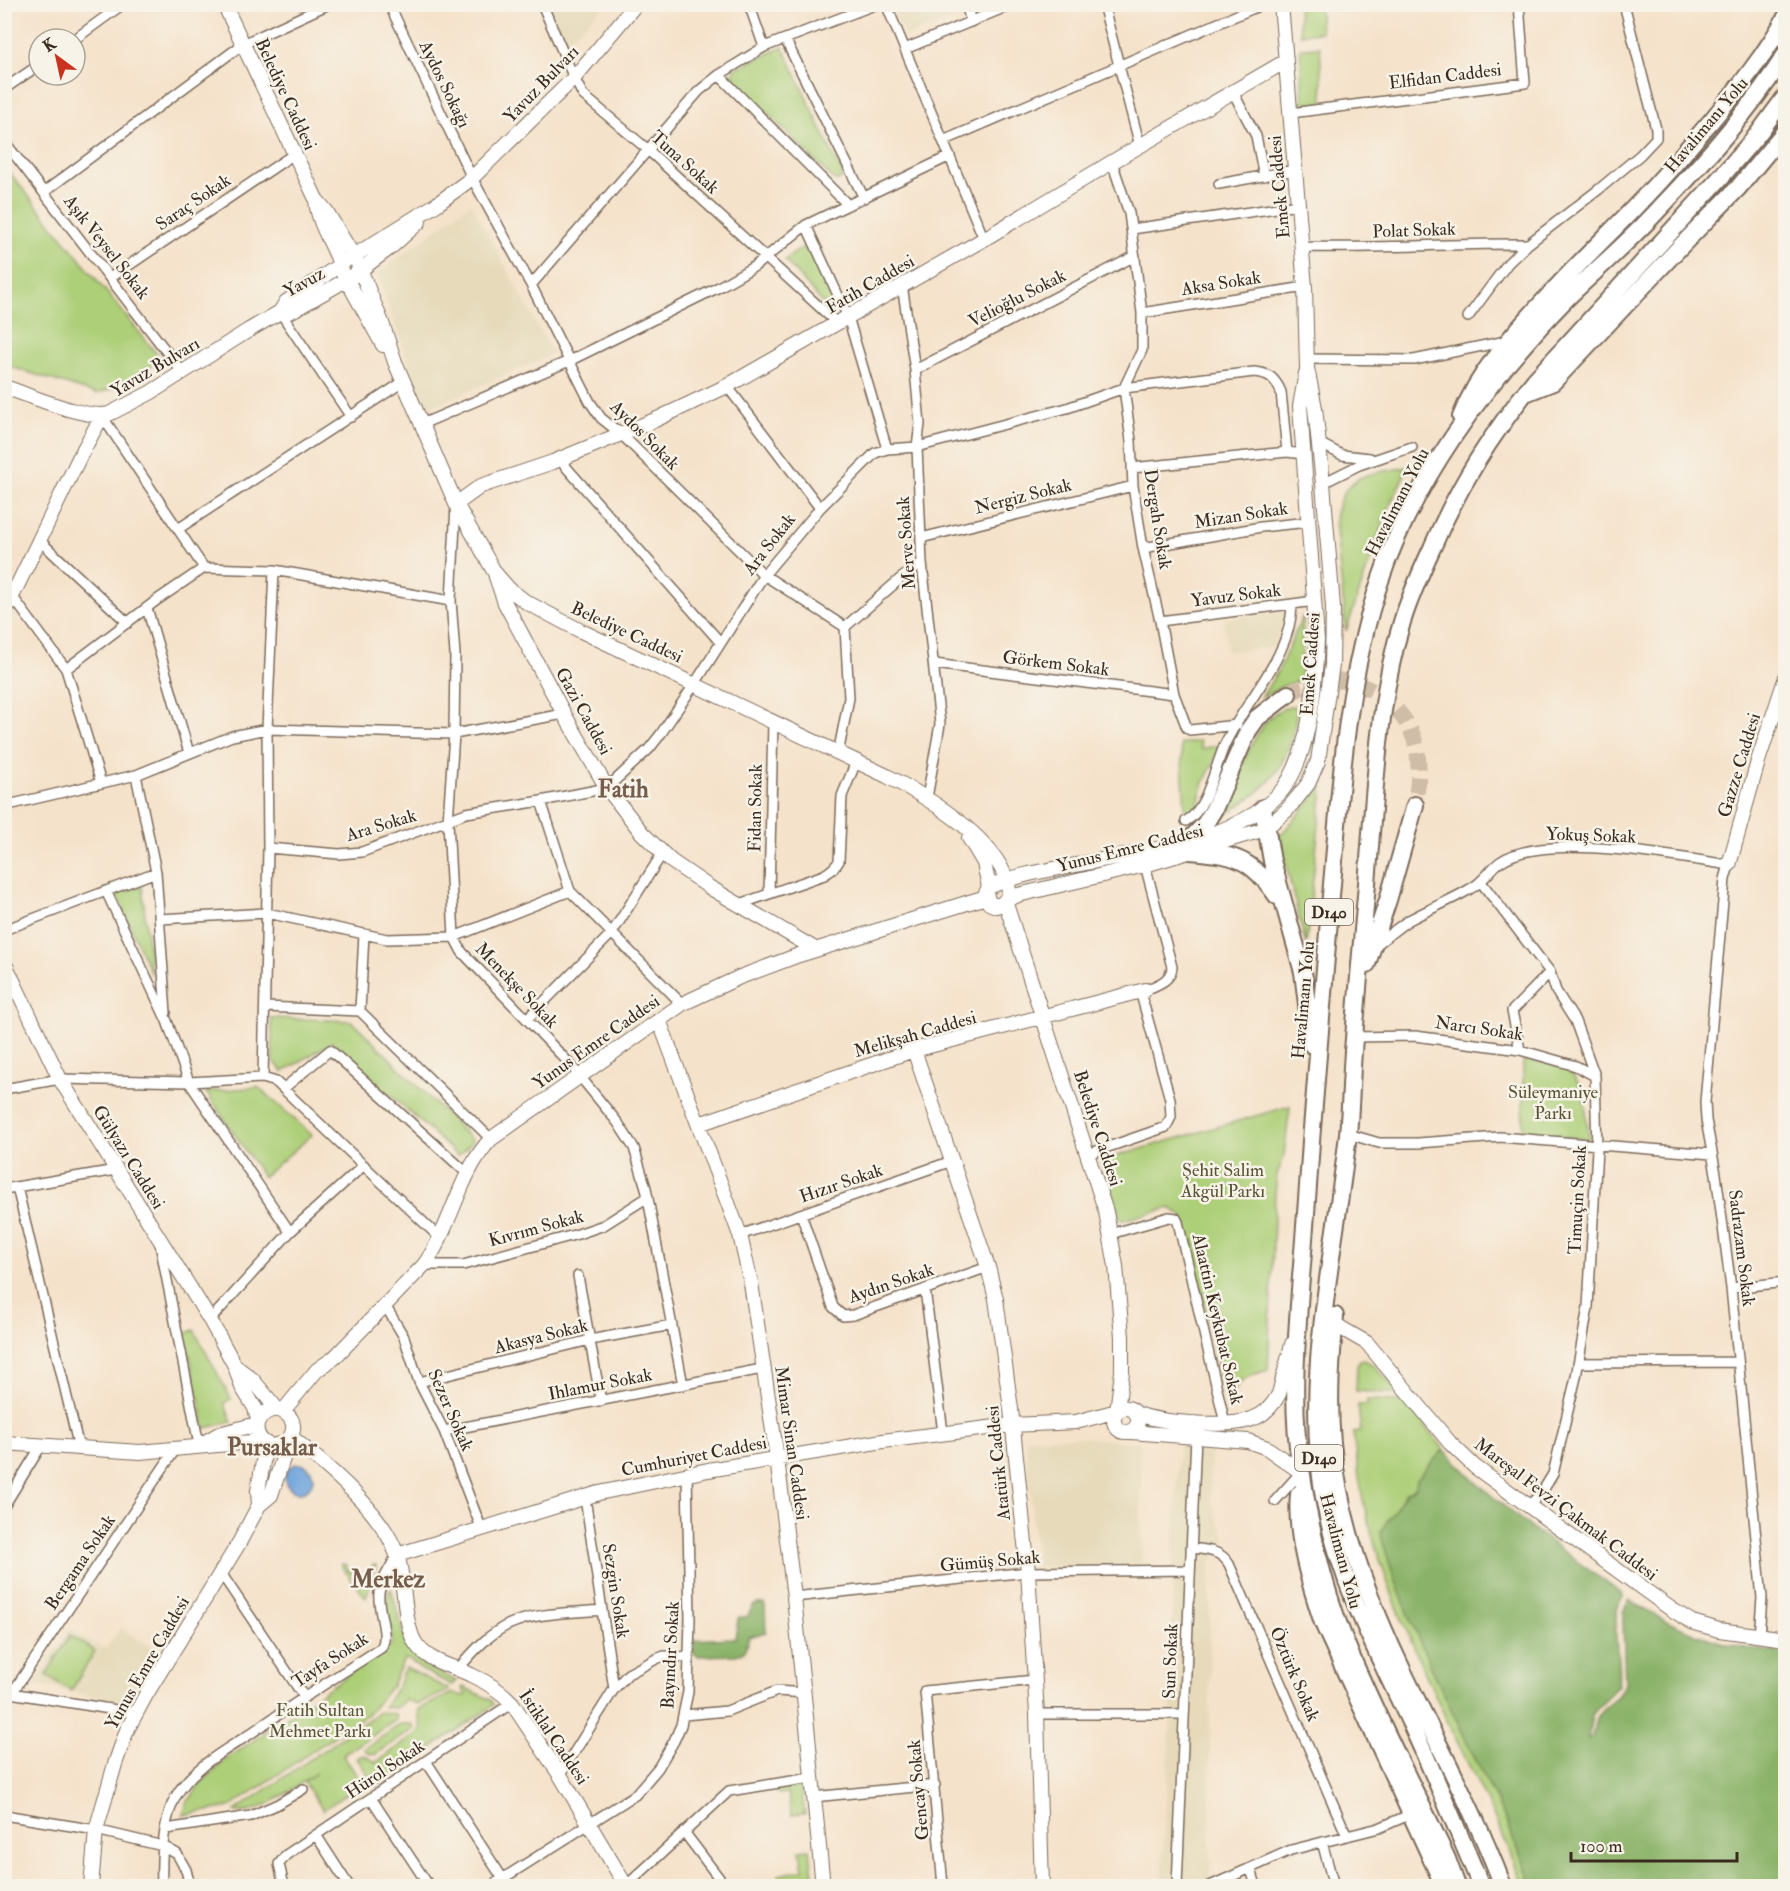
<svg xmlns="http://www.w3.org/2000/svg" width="1790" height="1891" viewBox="0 0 1790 1891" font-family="'IM FELL Double Pica',serif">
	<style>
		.built { fill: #e6daba }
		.green { fill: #adcf78; stroke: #747c4b; stroke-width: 1.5 }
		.forest { fill: #8ab268; stroke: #626e43; stroke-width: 1.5 }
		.water { fill: #6fa4dc; stroke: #55677d; stroke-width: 1.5 }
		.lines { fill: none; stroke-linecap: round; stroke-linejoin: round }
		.highway-tunnel { stroke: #d0bda8; stroke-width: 16; stroke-dasharray: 16 8; stroke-linecap: butt }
		.street-casing { stroke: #7c6a5a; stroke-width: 12 }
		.secondary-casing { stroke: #7c6a5a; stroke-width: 16 }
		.highway-casing { stroke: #7c6a5a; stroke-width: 20 }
		.street { stroke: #fff; stroke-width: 9 }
		.secondary { stroke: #fff; stroke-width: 14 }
		.highway { stroke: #fff; stroke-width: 16 }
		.labels { text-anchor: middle; stroke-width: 5; stroke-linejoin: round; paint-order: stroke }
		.shield { fill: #f7f3e8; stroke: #73665b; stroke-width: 1.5 }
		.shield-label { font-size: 16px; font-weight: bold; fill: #3b2a1e }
		.street-label { font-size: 18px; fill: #3b2a1e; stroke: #f7f3e8 }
		.park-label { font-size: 18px; fill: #585334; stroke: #f7f3e8 }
		.district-label { font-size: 24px; font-weight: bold; fill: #765c4b; stroke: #f7f3e8 }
	</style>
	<rect width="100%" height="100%" fill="#f7f3e8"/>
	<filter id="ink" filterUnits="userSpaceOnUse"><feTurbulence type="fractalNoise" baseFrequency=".0167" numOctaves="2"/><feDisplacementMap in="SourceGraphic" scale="12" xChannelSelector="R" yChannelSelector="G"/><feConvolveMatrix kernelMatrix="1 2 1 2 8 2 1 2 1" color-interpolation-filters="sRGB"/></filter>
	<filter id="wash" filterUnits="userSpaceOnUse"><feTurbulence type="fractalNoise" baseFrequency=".008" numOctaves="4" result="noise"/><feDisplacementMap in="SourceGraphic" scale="24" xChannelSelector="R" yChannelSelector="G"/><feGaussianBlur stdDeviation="1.35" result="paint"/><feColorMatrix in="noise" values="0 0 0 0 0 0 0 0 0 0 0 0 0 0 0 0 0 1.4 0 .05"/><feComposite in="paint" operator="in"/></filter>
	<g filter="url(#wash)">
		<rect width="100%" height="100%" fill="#f5e2ca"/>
		<path class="built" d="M549,5H605L565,43Z
			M891,5H959L962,15L905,37Z
			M471,203L553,354L425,410L377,274Z
			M1289,611L1273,647L1227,652L1224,619Z
			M1080,1437L1140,1443L1142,1564L1037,1567L1025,1438Z
			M1211,1442L1210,1498L1226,1539L1210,1565V1886H1161L1171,1719L1173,1563L1179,1443Z
			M69,1628L105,1649L120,1628L159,1651L126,1703L33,1684Z"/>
		<path class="green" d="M1298,5H1319L1321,32L1300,34Z
			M783,47L843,176L840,180L837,181L832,178L733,78L734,69Z
			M1320,47L1323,103L1303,104L1300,48Z
			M5,167L161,359L124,384L97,394L5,365Z
			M807,244L839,307L838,310L828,309L785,260Z
			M1408,467L1387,511L1346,631L1335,519C1343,472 1369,474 1408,467Z
			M1303,616L1301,680L1283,686L1261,698L1279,669Z
			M1298,705C1288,767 1277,782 1224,816C1235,787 1252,725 1280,710C1285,708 1292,707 1298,705Z
			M1200,741L1201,749L1221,745L1203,785L1195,814L1185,809L1181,744Z
			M1323,786L1306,945L1279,837Z
			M142,886L151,974L116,894Z
			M271,1018L352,1021L473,1141L458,1156L332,1042L283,1072L273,1060Z
			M1523,1060C1534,1062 1546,1062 1556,1065C1588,1075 1585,1112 1589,1139L1523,1133Z
			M258,1087L312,1135L263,1177L206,1092Z
			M1290,1106L1284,1155L1277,1175L1275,1194L1268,1370C1254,1374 1242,1377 1235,1390L1224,1393L1193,1250L1182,1215L1170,1208L1123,1220L1120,1218L1101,1162L1103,1160Z
			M194,1330L231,1399L224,1403L232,1422L205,1428L185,1334Z
			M1364,1360L1374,1365L1400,1394L1356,1391L1357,1366L1360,1361Z
			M1367,1400L1405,1401L1444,1449L1418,1479L1416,1487L1406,1493L1399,1589L1460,1728L1512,1833L1532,1886H1523C1504,1831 1476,1782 1451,1729C1417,1657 1383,1583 1364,1505C1359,1481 1356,1457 1353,1433L1361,1432L1358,1405H1367Z
			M342,1564L347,1565V1569L358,1576L369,1573L373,1565H376L366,1598L342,1567Z
			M391,1589L408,1649L423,1664L456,1681L452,1685L420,1669L410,1660L404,1659L392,1685L370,1712L230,1807L183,1815L187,1803L201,1783L228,1758L391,1645C397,1628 378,1605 391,1589Z
			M70,1635L95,1651L71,1691L46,1675Z
			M406,1668L448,1689V1691L418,1704L405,1700L396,1708L384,1707L399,1684L402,1674Z
			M463,1687L491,1700L494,1705L375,1786L357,1758L363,1755L376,1762L420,1732C423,1724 416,1717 419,1709L452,1693L465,1696L466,1694L462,1689Z
			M379,1712L395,1714L396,1720L343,1755L362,1783L323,1810L304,1782L316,1773C300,1783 254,1820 235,1811Z
			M401,1724H412L415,1729L374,1755L368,1753L364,1749Z
			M801,1787L805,1814L791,1815L788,1793L778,1794L776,1789Z
			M810,1849L814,1885L779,1886L778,1875L803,1870L800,1850Z"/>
		<path class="forest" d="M1444,1449C1495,1507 1562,1549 1623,1595C1607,1624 1622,1655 1618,1685L1592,1715L1588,1739L1592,1737L1596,1718L1618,1695L1625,1683L1623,1621V1612L1629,1600C1663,1622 1700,1638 1740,1647C1754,1651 1772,1649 1785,1655V1886H1590L1578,1883L1573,1886H1532C1516,1838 1493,1794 1470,1748C1436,1679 1401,1607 1380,1532L1406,1493L1416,1487L1417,1479Z
			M757,1604H765L766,1632L749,1637L744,1652L736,1655L698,1656L693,1653L694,1640L735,1638L738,1619L739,1617H747L753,1606Z"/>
		<path class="water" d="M285 1478a14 14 0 1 1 28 0a14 14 0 1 1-28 0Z"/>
	</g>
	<g filter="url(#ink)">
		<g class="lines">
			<path class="highway-tunnel" d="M1288,694C1300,688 1311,683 1323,681C1365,675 1409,708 1417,749C1420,768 1418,786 1415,805"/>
			<defs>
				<path id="street" d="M389,4L472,178L531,285L590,402L601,418L621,434L764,575L845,627
					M542,4L574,78L583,95L647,149L837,323
					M749,4L764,47
					M886,4L984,239
					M966,4L971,22
					M1103,4L1140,146
					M75,39L123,4
					M785,39L864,198
					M905,49L1013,4
					M719,75L848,205
					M4,89L39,65
					M1233,92L1256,136L1264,176
					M1291,113L1525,83L1519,4
					M4,141L183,373
					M943,141L1263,4
					M1112,162L1129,213L1142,313V350L1124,388L1131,441L1133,486L1143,548L1160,621L1174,694L1187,728L1190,730L1237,725
					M1219,184L1295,170
					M44,192L243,44L329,4
					M806,225L848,317L887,449
					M1132,229L1298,205
					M1301,247C1377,249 1452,243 1528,244
					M110,278L294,154
					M531,285L699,91L719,75L764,47L877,4
					M902,285L915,370L920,424L917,447L922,563L940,724L927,798
					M280,312L351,417
					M1142,313L1305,287
					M1468,317L1508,263L1528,244L1598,190L1640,155L1656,138V129L1624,4
					M1307,359L1414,360L1506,341
					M915,370L1135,256
					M727,386L820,508
					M102,416L204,568L274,570L451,601
					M422,424L569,361L717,288L755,266L806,225L950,156
					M1319,443L1342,455L1370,458
					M559,459L720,642
					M1132,468L1287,452L1304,454
					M1323,483L1359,465L1412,447
					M456,504L451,601L455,654L454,734L448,821L454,937L462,952L569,1063L618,1123L634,1148L646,1188L683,1385
					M178,529L403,382
					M921,538L1133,486
					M40,541L128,623
					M1143,548L1261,527L1309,522
					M4,585L66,669L101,783
					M147,608L189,753
					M1160,621L1315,601
					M934,664L1174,694
					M66,669L157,600L204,568
					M838,754L849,698L845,627L900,579L922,563
					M136,775L156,872L166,1013
					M541,801L570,891L682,1004
					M4,806L136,775L232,736L267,729L454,734L564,714
					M1186,821C1207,810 1215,766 1225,744C1246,699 1291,657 1292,605
					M268,848L339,854L362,852L466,813L541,801L607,788L649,749L660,735L694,685L764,575L820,508L875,453L887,449L917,447L1067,408L1124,388L1254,372C1269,373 1275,378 1281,392L1287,452
					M1481,882L1550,972L1556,991L1575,1021L1595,1076L1597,1149L1588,1307L1576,1377L1553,1474L1542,1492L1529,1506
					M106,891L167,1021L189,1082L290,1232
					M769,894L773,722
					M740,904L824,875C831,871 835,868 839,861L842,796L856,762
					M159,919L267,913L387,939L454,937L570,891
					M4,930L156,872
					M1376,945C1387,937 1398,927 1409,920C1429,909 1450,901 1470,889C1484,882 1489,870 1500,862C1543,831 1677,857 1729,865L1725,879L1705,1102L1706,1120L1716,1174L1731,1288L1762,1598L1759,1636
					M265,1007L360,1011L491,1139
					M360,1011L364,934
					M527,1019L612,933L662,854
					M1354,1037L1415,1036L1520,1050L1576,1066L1595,1076
					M1520,1050L1512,1011L1550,972
					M263,1078L268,848L267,729L274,570
					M4,1089L60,1079L189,1082L263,1078L276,1082L440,1238
					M283,1089L330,1050L468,1174
					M1348,1134L1379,1143H1418L1500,1137L1712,1154
					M1088,1154L1166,1127L1171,1117L1170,1099L1142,998L1145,990C1157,985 1171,981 1172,967L1145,865
					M17,1187L79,1448
					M4,1189L116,1170
					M801,1214L833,1307L843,1316L853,1315L988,1267
					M1110,1234L1169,1217L1176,1218L1178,1222L1225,1423
					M740,1235L952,1161
					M160,1244L199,1445
					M424,1265H463L578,1234L604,1225L648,1197
					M578,1276L601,1401
					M1731,1288L1786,1282
					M925,1289L943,1433
					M386,1307L404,1337L419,1382L444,1431L482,1530
					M210,1320L290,1232L364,1165
					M1578,1363L1738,1362
					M419,1382L590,1340L672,1325
					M444,1431L762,1369
					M585,1498L614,1689
					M1275,1501L1301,1472
					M4,1506L41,1446
					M1191,1548C1206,1550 1221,1550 1229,1564L1347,1836
					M221,1573L304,1697
					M794,1597L1028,1572L1190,1570
					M458,1669C473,1652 489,1633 510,1624C538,1612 573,1613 602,1610
					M4,1692L135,1713
					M12,1693L175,1450
					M1037,1714H1184
					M684,1715L727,1711L777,1691L805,1693
					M426,1761L503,1879
					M560,1775L614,1689L628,1674L656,1659L664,1656L688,1657
					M813,1797L935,1785
					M371,1798L429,1886
					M4,1815L96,1830L163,1846L177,1854L186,1870L190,1886
					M166,1829L251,1816L278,1804L303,1789
					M684,1832L725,1886
					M316,1835L349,1886
					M1322,1842L1334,1886
					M1251,1869L1256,1886
					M162,1886C161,1858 162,1822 176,1796C192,1768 224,1751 250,1734C293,1704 337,1676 381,1648C390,1635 377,1612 379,1593C381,1580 391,1567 397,1555
					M284,1886L279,1864L286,1855L512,1703
					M491,1886L635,1795L658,1768L674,1741L681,1725L688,1692L690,1618L687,1474
					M626,1886L729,1791L811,1778
					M943,1886L925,1691L1035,1680
					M1177,1886L1196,1436
					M1210,1886L1291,1850L1379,1828L1411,1814"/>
				<path id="secondary" d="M224,4L316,199
					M349,259L437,204L472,178L574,78L636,4
					M358,264L382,323L395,362L456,504L495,573L509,589L526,602L579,630L887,776C927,797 996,838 1008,885C1011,896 1006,903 996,906L989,903L986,893L989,887C1017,874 1051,870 1081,864C1141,852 1233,841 1277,796C1310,763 1315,686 1317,640L1300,406L1306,373
					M342,270C335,246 317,224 316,199L326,211L357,262
					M343,273L383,345
					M355,274L391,247L419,222
					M280,312L286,302L292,298L344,262
					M4,387C30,395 85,420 109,414L150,393L249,330L280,312H289L297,308L353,276
					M456,504L481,486L553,462L655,420L727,386L984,239L1112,162L1286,61
					M496,577L505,603L564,714L607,788L642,833L671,861L709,887L815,949
					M4,613L80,456L102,416
					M969,838L984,863L989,887
					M1729,865L1759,758L1786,677
					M4,962L60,1079L210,1320L235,1366L242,1387L255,1408L258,1420
					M659,1020L740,1235L751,1283L777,1458L794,1597L823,1886
					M914,1050L988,1267L996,1299L1011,1409L1028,1572L1037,1714L1042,1886
					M699,1124L914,1050L1145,990
					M1334,1324L1367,1343L1450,1443L1475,1467L1671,1609L1692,1622L1719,1630L1786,1639
					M235,1366L252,1379L277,1409
					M1114 1420a12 12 0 1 1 24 0a12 12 0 1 1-24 0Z
					M283,1411L317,1370L334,1358L424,1265C452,1227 458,1174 491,1139L682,1004L740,977L799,955L986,897
					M1136,1413C1157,1423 1230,1428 1252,1419C1264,1415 1273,1405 1279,1394L1292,1344
					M1131,1432L1248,1441L1267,1448L1301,1472
					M291,1437C326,1465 383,1512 397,1555C405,1578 403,1625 416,1644C428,1662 453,1666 471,1675C487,1682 500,1690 512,1703L560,1775L626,1886
					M4,1443L140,1452L262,1441
					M200,1445L219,1434L257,1424C271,1392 310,1421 285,1443L271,1446C261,1442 255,1434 257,1424
					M259,1505L258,1491L266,1444
					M397,1555L599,1493L708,1470L883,1441L1012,1425L1076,1422L1117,1411L1122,1372V1337L1116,1266L1106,1212L1005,901L1018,895L1145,865L1265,829L1287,810L1297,798L1308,784L1318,761L1332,665L1333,607L1323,483L1315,408L1307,368L1305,287L1281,4
					M91,1886L96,1830L115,1764L127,1730L147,1693L239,1543L259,1505L271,1495L289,1440"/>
				<path id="highway" d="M1528,392L1553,382L1680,247L1738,188L1786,130
					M1461,417C1480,367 1519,328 1554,290C1585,256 1619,225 1649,192C1671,169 1691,144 1712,120C1739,87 1765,55 1786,17
					M1263,808L1272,861L1303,972L1312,1045
					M1187,843L1205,824L1214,809L1248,731L1257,718L1288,694
					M1190,851C1235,855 1250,857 1277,896
					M1367,964L1388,900L1415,805
					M1335,1316C1331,1359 1328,1400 1332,1443C1347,1606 1447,1737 1503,1886
					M1299,1494C1295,1534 1310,1584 1323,1623L1444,1886
					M1457,1886L1447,1859C1415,1790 1379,1722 1349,1651C1325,1594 1310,1530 1301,1469C1291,1410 1296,1349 1300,1290C1304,1240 1308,1191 1311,1141C1318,1051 1325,962 1333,873C1341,774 1348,673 1381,578C1397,530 1425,479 1453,437C1486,388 1526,340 1567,298C1598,268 1631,240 1660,208C1706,160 1750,110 1786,54
					M1481,1886C1459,1833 1436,1779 1412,1726C1377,1653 1338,1578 1324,1497C1303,1376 1335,1254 1348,1134C1351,1103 1351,1071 1354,1039C1359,970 1366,902 1371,833C1377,762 1381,690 1402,622C1410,596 1421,572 1432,548C1460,483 1491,435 1535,380L1721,177L1758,134L1786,96"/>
			</defs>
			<use href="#street" class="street-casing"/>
			<use href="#secondary" class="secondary-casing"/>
			<use href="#highway" class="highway-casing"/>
			<use href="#street" class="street"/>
			<use href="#secondary" class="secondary"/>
			<use href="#highway" class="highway"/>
		</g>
	</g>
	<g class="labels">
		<g class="shield">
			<rect x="1305" y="899" width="48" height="26" rx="4.5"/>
			<rect x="1295" y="1445" width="48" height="26" rx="4.5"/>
		</g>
		<g class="shield-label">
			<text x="1329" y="918">D140</text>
			<text x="1319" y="1464">D140</text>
		</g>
		<g class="street-label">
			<text transform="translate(1445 76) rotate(-7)" y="6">Elfidan Caddesi</text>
			<text transform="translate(445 84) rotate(64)" y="6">Aydos Sokağı</text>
			<text transform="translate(541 84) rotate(-46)" y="6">Yavuz Bulvarı</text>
			<text transform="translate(286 94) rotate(65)" y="6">Belediye Caddesi</text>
			<text transform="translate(1706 125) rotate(-50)" y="6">Havalimanı Yolu</text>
			<text transform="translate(685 162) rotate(42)" y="6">Tuna Sokak</text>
			<text transform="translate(1279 187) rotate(-95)" y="6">Emek Caddesi</text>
			<text transform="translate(193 202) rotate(-34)" y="6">Saraç Sokak</text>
			<text transform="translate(1414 230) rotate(-2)" y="6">Polat Sokak</text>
			<text transform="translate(107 247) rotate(52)" y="6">Aşık Veysel Sokak</text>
			<text transform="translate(304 282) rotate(-29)" y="6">Yavuz</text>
			<text transform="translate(1221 283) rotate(-9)" y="6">Aksa Sokak</text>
			<text transform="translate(870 284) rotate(-30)" y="6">Fatih Caddesi</text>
			<text transform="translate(1017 298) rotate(-27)" y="6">Velioğlu Sokak</text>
			<text transform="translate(155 367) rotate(-31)" y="6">Yavuz Bulvarı</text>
			<text transform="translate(645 435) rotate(45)" y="6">Aydos Sokak</text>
			<text transform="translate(1023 496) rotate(-14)" y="6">Nergiz Sokak</text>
			<text transform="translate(1397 502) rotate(-63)" y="6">Havalimanı Yolu</text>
			<text transform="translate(1241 515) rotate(-9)" y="6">Mizan Sokak</text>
			<text transform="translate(1158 519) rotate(81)" y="6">Dergah Sokak</text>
			<text transform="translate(906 543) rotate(-94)" y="6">Merve Sokak</text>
			<text transform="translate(769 544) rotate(-52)" y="6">Ara Sokak</text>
			<text transform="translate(1236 595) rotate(-7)" y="6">Yavuz Sokak</text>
			<text transform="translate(627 632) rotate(25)" y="6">Belediye Caddesi</text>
			<text transform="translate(1056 663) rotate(7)" y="6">Görkem Sokak</text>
			<text transform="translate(1310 664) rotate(-86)" y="6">Emek Caddesi</text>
			<text transform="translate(584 711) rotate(61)" y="6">Gazi Caddesi</text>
			<text transform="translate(1739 765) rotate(-73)" y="6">Gazze Caddesi</text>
			<text transform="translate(755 808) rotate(-89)" y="6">Fidan Sokak</text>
			<text transform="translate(381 825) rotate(-17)" y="6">Ara Sokak</text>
			<text transform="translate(1591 835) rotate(2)" y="6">Yokuş Sokak</text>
			<text transform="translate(1130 848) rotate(-14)" y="6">Yunus Emre Caddesi</text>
			<text transform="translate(517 985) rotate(46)" y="6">Menekşe Sokak</text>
			<text transform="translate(1303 1000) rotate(-85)" y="6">Havalimanı Yolu</text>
			<text transform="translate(1479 1028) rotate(8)" y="6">Narcı Sokak</text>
			<text transform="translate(915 1034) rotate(-16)" y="6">Melikşah Caddesi</text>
			<text transform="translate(596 1042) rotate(-35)" y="6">Yunus Emre Caddesi</text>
			<text transform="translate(1098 1128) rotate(72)" y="6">Belediye Caddesi</text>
			<text transform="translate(129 1157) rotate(58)" y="6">Gülyazı Caddesi</text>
			<text transform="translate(841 1183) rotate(-19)" y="6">Hızır Sokak</text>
			<text transform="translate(1577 1200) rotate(-87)" y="6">Timuçin Sokak</text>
			<text transform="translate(536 1228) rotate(-15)" y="6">Kıvrım Sokak</text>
			<text transform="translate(1742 1248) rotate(83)" y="6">Sadrazam Sokak</text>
			<text transform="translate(891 1283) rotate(-19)" y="6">Aydın Sokak</text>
			<text transform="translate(1218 1319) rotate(77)" y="6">Alaattin Keykubat Sokak</text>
			<text transform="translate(541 1336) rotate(-14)" y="6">Akasya Sokak</text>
			<text transform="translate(600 1384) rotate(-11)" y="6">Ihlamur Sokak</text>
			<text transform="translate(451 1410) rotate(66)" y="6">Sezer Sokak</text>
			<text transform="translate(792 1443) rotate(82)" y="6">Mimar Sinan Caddesi</text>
			<text transform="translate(694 1456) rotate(-11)" y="6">Cumhuriyet Caddesi</text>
			<text transform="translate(998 1463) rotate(-96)" y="6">Atatürk Caddesi</text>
			<text transform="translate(1566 1509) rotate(37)" y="6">Mareşal Fevzi Çakmak Caddesi</text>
			<text transform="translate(1341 1551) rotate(75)" y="6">Havalimanı Yolu</text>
			<text transform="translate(990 1561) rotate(-5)" y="6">Gümüş Sokak</text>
			<text transform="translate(80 1562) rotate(-56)" y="6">Bergama Sokak</text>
			<text transform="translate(616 1591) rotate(81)" y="6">Sezgin Sokak</text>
			<text transform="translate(670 1655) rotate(-87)" y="6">Bayındır Sokak</text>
			<text transform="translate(330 1660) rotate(-33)" y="6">Tayfa Sokak</text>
			<text transform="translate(1170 1661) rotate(-88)" y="6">Sun Sokak</text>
			<text transform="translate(147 1663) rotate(-60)" y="6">Yunus Emre Caddesi</text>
			<text transform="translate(1295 1674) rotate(67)" y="6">Öztürk Sokak</text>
			<text transform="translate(554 1737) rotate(56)" y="6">İstiklal Caddesi</text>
			<text transform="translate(385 1769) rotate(-34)" y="6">Hürol Sokak</text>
			<text transform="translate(918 1790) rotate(-95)" y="6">Gencay Sokak</text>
		</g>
		<g class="park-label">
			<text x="1553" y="1098">Süleymaniye<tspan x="1553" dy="21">Parkı</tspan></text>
			<text x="1223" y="1176">Şehit Salim<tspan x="1223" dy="21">Akgül Parkı</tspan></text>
			<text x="320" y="1716">Fatih Sultan<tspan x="320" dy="21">Mehmet Parkı</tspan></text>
		</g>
		<g class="district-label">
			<text x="623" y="797">Fatih</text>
			<text x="272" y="1455">Pursaklar</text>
			<text x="388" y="1587">Merkez</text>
		</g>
	</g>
	<rect width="1790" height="1891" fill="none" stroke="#f7f3e8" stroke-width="24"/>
	<g transform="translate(57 57) rotate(327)"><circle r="28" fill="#f7f3e8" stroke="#aca397" stroke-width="1.5"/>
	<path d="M0-4.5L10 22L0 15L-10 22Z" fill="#c8321e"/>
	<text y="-9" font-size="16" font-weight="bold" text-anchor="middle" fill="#3b2a1e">K</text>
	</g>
	<path d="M1571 1852v9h166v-9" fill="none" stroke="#3b2a1e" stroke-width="3"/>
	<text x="1580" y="1852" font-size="18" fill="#3b2a1e" stroke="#f7f3e8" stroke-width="4.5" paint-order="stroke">100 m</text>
</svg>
